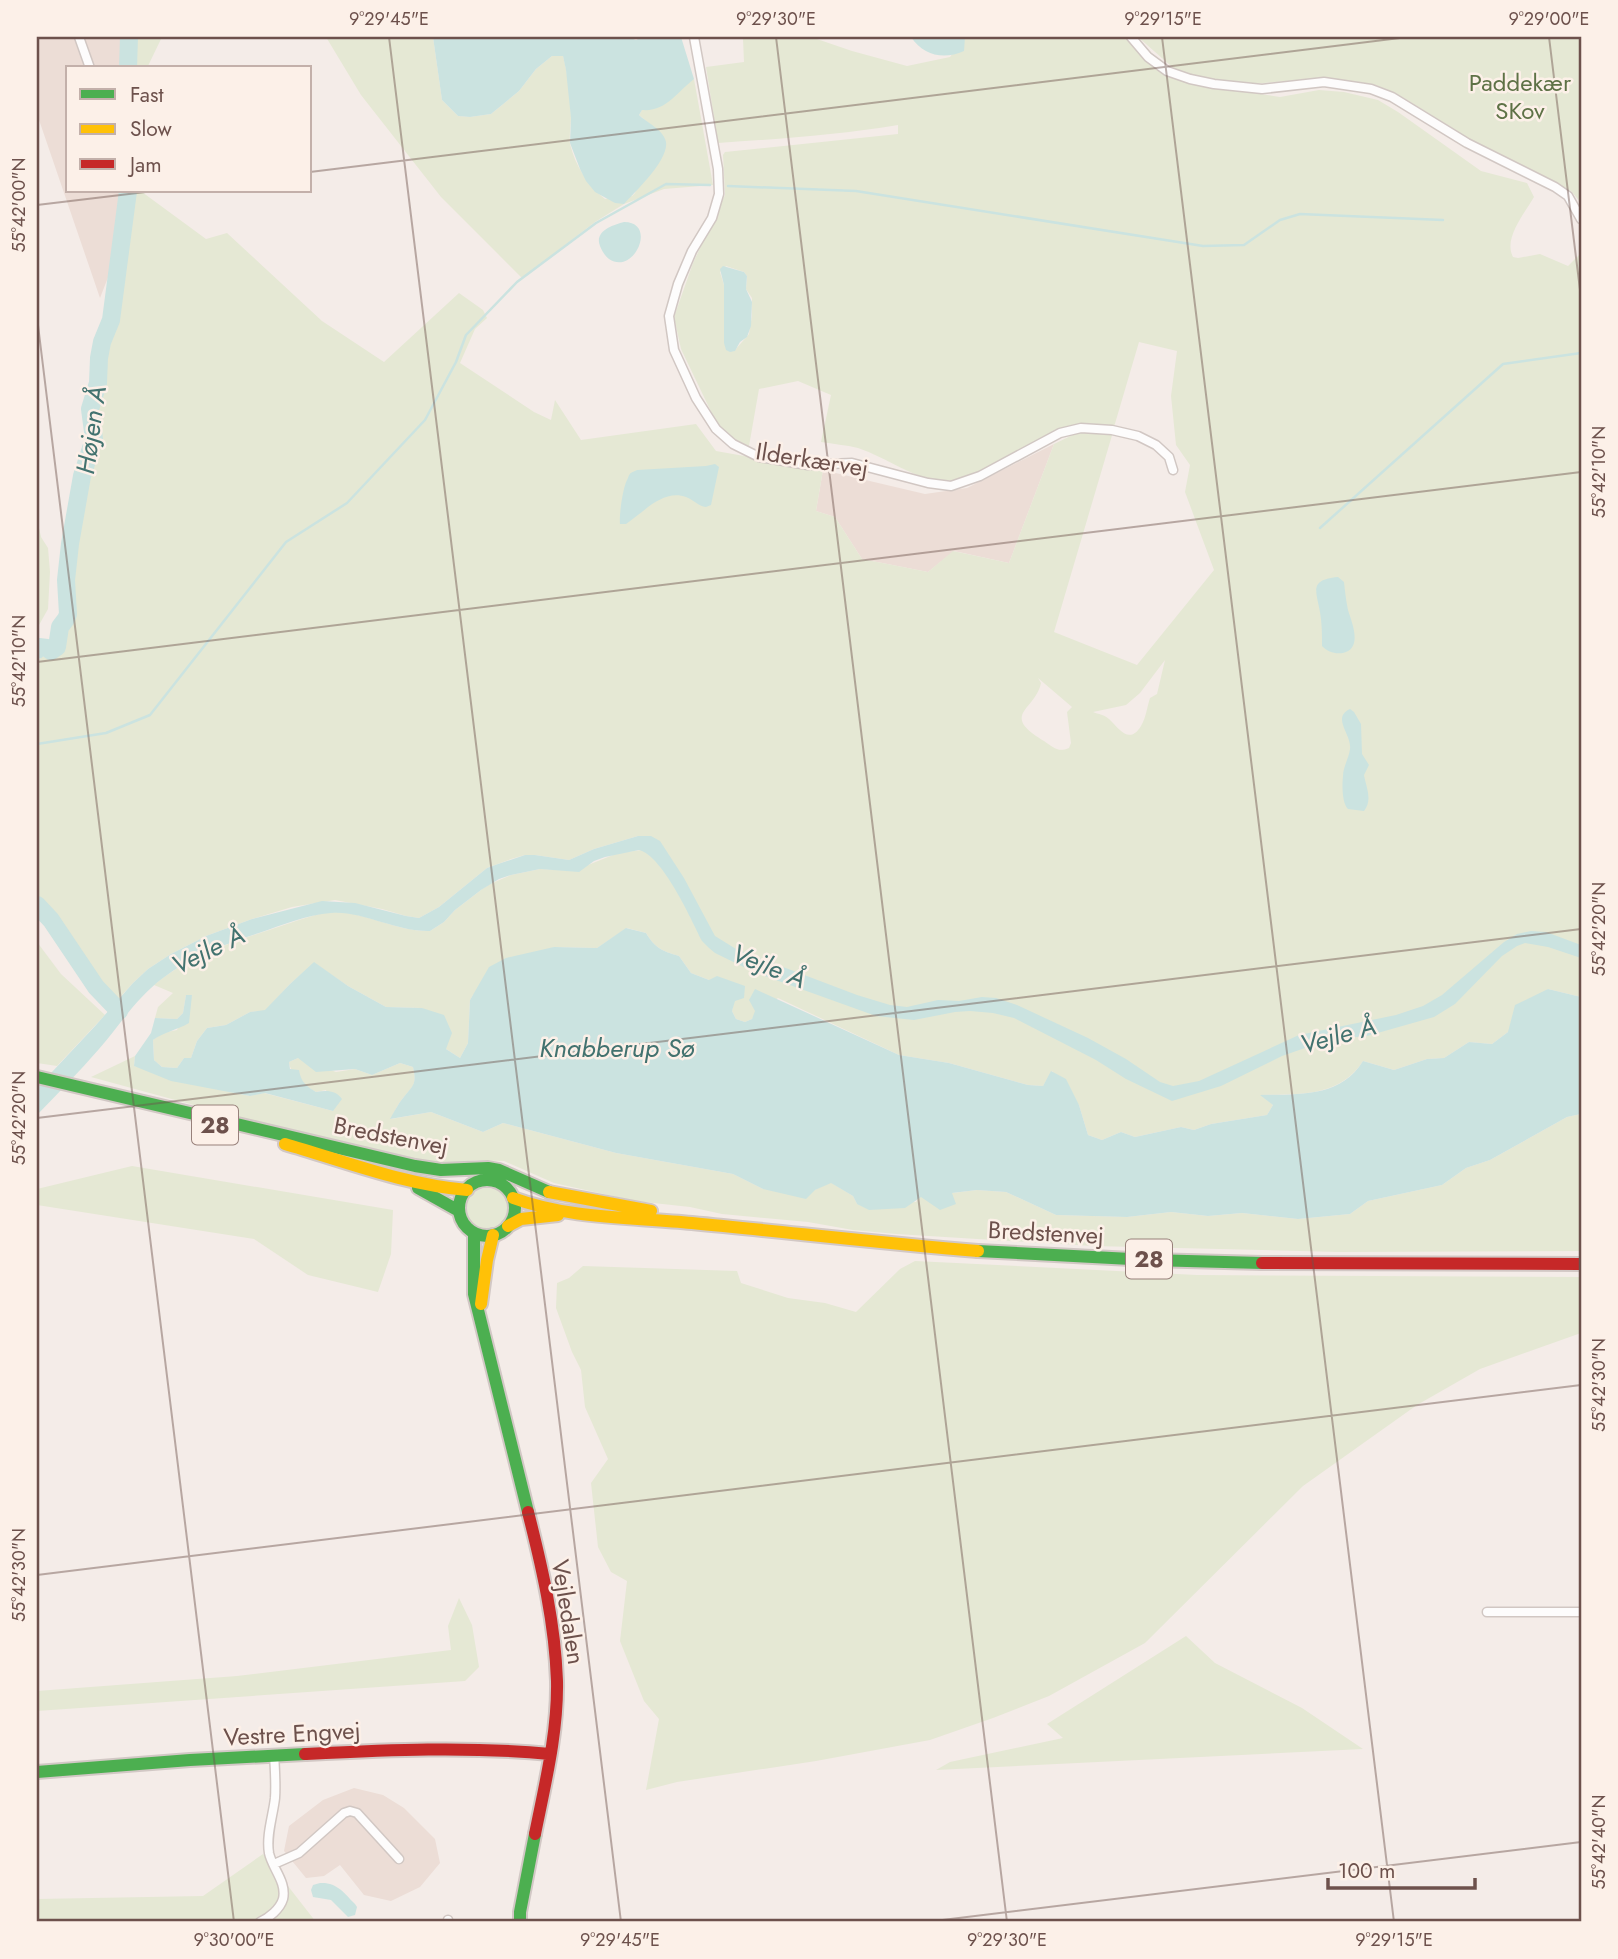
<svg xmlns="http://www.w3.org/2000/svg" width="1618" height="1959" viewBox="0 0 1618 1959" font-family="Jost,sans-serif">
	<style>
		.residential { fill: #ecddd6 }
		.green { fill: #e5e8d4; fill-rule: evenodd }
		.water { fill: #cbe3e0 }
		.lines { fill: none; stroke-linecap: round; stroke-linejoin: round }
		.stream { stroke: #cbe3e0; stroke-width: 2.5 }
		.river { stroke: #cbe3e0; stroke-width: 18 }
		.street-casing { stroke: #d1c7c3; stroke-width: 11 }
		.fast-casing { stroke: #d2c8c5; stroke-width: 16 }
		.slow-casing { stroke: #d2c8c5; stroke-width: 16 }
		.jam-casing { stroke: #d2c8c5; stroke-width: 16 }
		.street { stroke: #fdfcfc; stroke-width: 8 }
		.fast { stroke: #4caf50; stroke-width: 12 }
		.slow { stroke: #ffc107; stroke-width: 12 }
		.jam { stroke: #c62828; stroke-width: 12 }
		.ticks { fill: none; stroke: #6d514c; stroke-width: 2; stroke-opacity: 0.45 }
		.labels { text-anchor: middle; stroke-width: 5; stroke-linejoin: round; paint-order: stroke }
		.shield { fill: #fcf0e8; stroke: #98817b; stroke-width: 2 }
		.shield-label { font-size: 23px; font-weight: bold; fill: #6d514c }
		.park-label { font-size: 24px; fill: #5e7246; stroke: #fcf0e8 }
		.street-label { font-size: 24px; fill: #6d514c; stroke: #fcf0e8 }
		.water-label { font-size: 26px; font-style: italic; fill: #42726f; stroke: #fcf0e8 }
		.neatline { fill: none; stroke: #6d514c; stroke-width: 2.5 }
		.ticks-label { font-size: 18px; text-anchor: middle; fill: #6d514c }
	</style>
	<rect width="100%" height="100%" fill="#f4ece8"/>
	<path class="residential" d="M37,37H128L123,48L124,68H68V191H124L114,262L100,298L37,114Z
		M1054,444L1009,563L954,551L928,572L862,559L835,517L816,511L823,470L925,494L967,488Z
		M354,1788L383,1795L404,1808L435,1839L440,1863L420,1887L391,1901L364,1895L340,1865L324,1876L306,1878L284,1851L289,1826L323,1800Z"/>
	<path class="green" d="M128,37H162L147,68H124L123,48Z
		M326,37H433L442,100L458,116L470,117L491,114L519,91L536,69L552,56H563C568,75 570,96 571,116C571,125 569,135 570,144C575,165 588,186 605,199L632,196L635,193L652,126L639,115L642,110L694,79L713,185L664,189L624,204L595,222L522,278L441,197L361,95Z
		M757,37H811L852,51L907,66L950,57L965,37H1126L1142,57L1170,76L1195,84L1280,97L1319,90L1344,92L1378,100L1398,112L1481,171L1527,183L1534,197C1525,213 1503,238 1513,257L1518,258L1540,254L1568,266L1581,253V997L1548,989L1508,1032L1492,1044L1469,1042L1444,1058L1427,1059L1394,1070L1363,1061C1340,1097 1300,1094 1262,1095L1273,1105L1267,1115L1211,1124L1194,1130L1181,1127L1135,1137L1121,1132L1102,1140L1088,1135L1079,1105L1052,1071L1043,1086L1028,1085L949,1063L899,1055L778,998L756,1012L752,1019L745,1022L736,1019L732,1011L734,1001L709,980L691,973L679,956C662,951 655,948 646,933L627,928L597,948L554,947L473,995L470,1000L468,1043L460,1058L446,1049L422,1008L386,1007L348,986L314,963L290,984L265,1011L250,1012L226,1025L207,1028L197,1041L191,1058H184L177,1068L162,1067L154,1060L153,1040L162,1033L177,1030L192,995H186L183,1013L177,1019L155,1018L158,1007L173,993L154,985C191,954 239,940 284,925C300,920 319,912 336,912C368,913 398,932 430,931L444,922L455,910L481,890L490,884L511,875L540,869L561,870L588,865L618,853L642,850L638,836L594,849L569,860L535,855H525L511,859L487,868L439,907L419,918L406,916L382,909L335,900L292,907L252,919L206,936L171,954L148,969L133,983L113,1005L56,921L37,898V661L42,657H51L60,648V627L66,619L68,614L66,580L70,544L82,476L94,439L90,409L98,383L99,358L102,342L111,320L128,192H142L206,239L227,233L322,321L384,362L459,293L483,310L487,318L475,329L460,363L534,412L551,420L555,400L581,440L696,424L716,451L823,470L816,511L835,517L862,559L928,572L953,551L1009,563L1054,444L1081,431L1113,432L1054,632L1137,665L1214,570L1185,492L1190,465L1176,445L1171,396L1177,351L1139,342L1114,427C1067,413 1025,450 984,469C975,473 965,478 954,480C920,485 889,458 858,448C846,445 833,444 821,442L831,395L798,381L759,389L749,446L733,438L716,422L681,349L674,317L693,263L725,195L723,155L725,152L898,134V125C838,135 778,139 718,143L706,67L744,62L743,39ZM726,266L744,272L747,276L746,289L752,298V316L749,334L735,350L724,343V285L720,272ZM1165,660L1157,694L1150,698C1147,707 1146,718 1141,726C1129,746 1118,727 1109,719C1105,715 1098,714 1093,712L1126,705L1140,693ZM1038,678L1072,707L1067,712L1071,743L1069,748C1058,753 1053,747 1044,741C999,714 1035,711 1041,683Z
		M1138,37H1581V203L1571,191L1470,139L1404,98L1376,85L1320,78L1253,84L1201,79L1183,74L1171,66Z
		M37,519L41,537L48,548L50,572L48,609L39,625H37Z
		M37,942L61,974L105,1015L57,1066L37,1063Z
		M135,1056L134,1066L249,1096L264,1093L333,1111L326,1090L316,1092C305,1086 290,1074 289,1062L298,1058L336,1072L355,1069L372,1075L400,1063L413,1067C417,1085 414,1085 403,1098C398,1104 394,1112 391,1119L431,1112L483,1132L503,1123L616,1153L733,1174L763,1189L815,1190L830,1182L853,1196L857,1204L916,1202L920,1197L977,1190L1006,1192L1056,1215L1127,1217L1171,1212L1208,1216L1242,1213L1298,1219L1350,1214L1368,1201L1442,1185L1466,1168L1490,1160L1567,1117L1581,1114V1251L1339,1252L1093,1246L896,1234L853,1230L808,1222L722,1214L690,1207L635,1201L554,1183L504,1161L477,1160L440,1164L411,1160L267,1125L91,1077Z
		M132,1166L393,1210L391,1254L378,1292L308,1275L254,1239L37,1205V1189Z
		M466 1209a21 21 0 1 1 42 0a21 21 0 1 1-42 0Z
		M915,1261L1197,1275L1581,1277V1333L1480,1369L1417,1405L1303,1486L1145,1643L1049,1696L993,1718L930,1740L816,1761L677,1782L646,1790L659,1719L644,1701L620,1641L627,1581L611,1572L598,1547L591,1483L608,1459L585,1407L581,1370L572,1352L556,1308L557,1283L569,1278L583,1266L737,1271L741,1283L788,1298L825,1303L856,1312L900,1269Z
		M459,1598L472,1625L479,1667L465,1681L37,1711V1691L237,1676L451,1650L448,1626Z
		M1186,1636L1215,1663L1302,1708L1363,1749L936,1770L950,1762L1063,1738L1047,1724Z
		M263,1854L316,1922H37V1899L203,1896Z"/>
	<path class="water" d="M433,37H628L636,40L642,37H681L694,79C677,92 666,112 642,110L639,115C646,122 664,130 666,142C669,160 635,192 624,204L615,203L595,192L586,181L580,169L570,143L571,118L566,70L563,56H552L536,69L519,91L491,114L470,117L458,116L442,100Z
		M911,37H965L964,51C944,60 924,56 911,37Z
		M624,222C658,222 634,276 609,259C605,256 602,251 600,246C594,231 613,225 624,222Z
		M723,266L744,272L747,276L746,289L752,302L751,326L747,337L740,342L735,351L730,352L726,350L724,343V285L720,269Z
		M715,464L719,467L711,505L706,507C698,506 694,500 686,497C663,489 644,512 626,524H620C619,514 623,486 628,478C630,472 631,473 637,470L706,466Z
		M1338,577L1344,582C1345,591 1346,601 1348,610C1352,623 1363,648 1343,653C1334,654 1328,652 1322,646C1322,635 1322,623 1320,612C1316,590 1309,580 1338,577Z
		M1350,709L1354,712L1361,724L1362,754L1369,765L1364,775C1366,787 1373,800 1364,811L1348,809C1342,803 1342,786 1343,776C1343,767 1349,758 1350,749C1352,734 1331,718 1350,709Z
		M638,836H651L660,841L684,878L715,936L736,949L857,995L890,1005L907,1007L938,1000L959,1001L982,997L996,998L1017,1005L1088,1038L1126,1059L1160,1082L1173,1086L1199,1081L1299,1035L1396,1015L1423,1006L1442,995L1504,942L1517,934L1531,931L1546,932L1581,945V958L1548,947L1525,943L1517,946L1502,956L1455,1004L1434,1017L1367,1036L1337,1039L1305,1048L1282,1056L1221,1086L1172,1101L1126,1079L1096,1060L1014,1018L993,1013L970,1011L955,1012L914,1020L876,1016L754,972L715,953L709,948L702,941C691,919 663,856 639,850L605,857L594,861L579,872L540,869L511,875L499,879L481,890L455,910L444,922L430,931C397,932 360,910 331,913C307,915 282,925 259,933C226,944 191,956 163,978C137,997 120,1025 99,1049C79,1072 58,1093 37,1115V1088L96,1025L133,983L148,969L171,954L206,936L252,919L322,901L355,903L406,916L419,918L439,907L487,868L498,864L525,855H535L569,860L594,849Z
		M626,928L646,933C655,948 662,951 679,956L691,973L709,980L717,976L745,986L744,998L735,1001L732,1011L736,1019L745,1022L752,1019L755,1011L749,1000L755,989L899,1055L949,1063L1028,1085L1043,1086L1051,1071L1066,1079L1079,1105L1088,1135L1102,1140L1121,1132L1135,1137L1181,1127L1194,1130L1211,1124L1267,1115L1273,1105L1260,1095C1299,1094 1340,1098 1363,1061L1394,1070L1427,1059L1444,1058L1469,1042L1492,1044L1508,1032L1515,1005L1548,989L1581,997V1114L1567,1117L1490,1160L1466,1168L1442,1185L1368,1201L1350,1214L1298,1219L1242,1213L1208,1216L1171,1212L1127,1217L1056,1215L1006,1192L977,1190L952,1193L956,1204L940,1210L921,1197L905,1208L869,1210L857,1204L853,1196L831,1183L815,1190L806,1199L763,1189L733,1174L616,1153L503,1123L483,1132L431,1112L390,1119C394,1112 398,1104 403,1098C413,1085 417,1085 413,1067L400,1063L372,1075L355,1069L316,1072L298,1058L289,1062L290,1069L299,1070C301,1082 306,1086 316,1092C326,1090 336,1090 342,1099L333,1111L265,1093L250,1096L171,1081L134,1066L135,1056L151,1033L155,1018L177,1019L183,1013L186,995H192L189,1023C177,1030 164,1032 153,1040L154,1060L162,1067L177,1068L184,1058H191L197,1041L207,1028L226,1025L250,1012L265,1010L290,984L314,962L348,986L386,1007L422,1008L444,1015L452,1033L446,1049L460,1058L468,1043L470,1000L489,967L506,958L554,947L597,948Z
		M320,1883C337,1882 344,1893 355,1904L357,1907L355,1915L348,1917L331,1900L313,1897L311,1890L313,1885Z"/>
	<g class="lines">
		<path class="stream" d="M728,186L856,191L1203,246L1244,245L1280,220L1300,214L1443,220
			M1320,528L1503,364L1581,353
			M37,744L106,733L150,715L286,542L347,503L425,420L456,362L466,335L517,282L596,223L666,184L710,185"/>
		<path class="river" d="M128,68L129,37
			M37,650L39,647L47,648L51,651L57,647L60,627L66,619L68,614L66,580L70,544L82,476L94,439L90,409L98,383L99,358L102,342L111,320L128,191
			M37,905L51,920L96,987L119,1011"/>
		<defs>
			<path id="street" d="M79,37L90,68
				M694,37L718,169L719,194L712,218L692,251L678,284L669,316L674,350L696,398L716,429L733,444L759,457L808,465L852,463L928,483L951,486L980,476L1060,433L1081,428L1112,430L1138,436L1156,445L1169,457L1173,470
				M1131,37L1148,57L1167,71L1190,79L1214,84L1262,89L1324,82L1371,89L1392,97L1467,143L1555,187L1568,196L1581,219
				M1487,1612H1581
				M274,1864L299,1853L344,1813L350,1811L357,1813L399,1859
				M260,1922C269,1918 280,1909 283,1899C287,1882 272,1868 269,1853C266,1835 273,1816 275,1798C276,1784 275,1769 274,1754
				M448,1922V1920"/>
			<path id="fast" d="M37,1077L415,1166L441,1170L488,1168L499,1170L549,1192
				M459 1208a28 28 0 1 1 56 0a28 28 0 1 1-56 0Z
				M418,1188L459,1211
				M474,1233V1294L528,1512
				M978,1251L1150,1260L1262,1263
				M37,1772L190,1760L305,1754
				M520,1922V1912L535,1834"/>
			<path id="slow" d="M285,1144C344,1161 405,1185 467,1190
				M549,1192L651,1211
				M513,1198C569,1219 632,1217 692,1223C787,1232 882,1243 978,1251
				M508,1226L521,1219L558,1215
				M481,1304L487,1260L493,1235"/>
			<path id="jam" d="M1262,1263L1581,1264
				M528,1512C542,1567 555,1623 557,1681C558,1732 545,1784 535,1834
				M305,1754C387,1750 468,1746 550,1754"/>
		</defs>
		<use href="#street" class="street-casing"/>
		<use href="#fast" class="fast-casing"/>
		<use href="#slow" class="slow-casing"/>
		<use href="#jam" class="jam-casing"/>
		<use href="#street" class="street"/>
		<use href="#fast" class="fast"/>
		<use href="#slow" class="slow"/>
		<use href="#jam" class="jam"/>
	</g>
	<path class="ticks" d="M389,37L621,1922M776,37L1007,1922M1162,37L1394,1922M1549,37L1581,298M310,172L1408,37M37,205L154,191M37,317L234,1922M37,662L1581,472M37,1118L1581,929M37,1575L1581,1385M926,1922L1581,1842"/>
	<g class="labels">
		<g class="shield">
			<rect x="192" y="1105.5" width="46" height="39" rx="5"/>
			<rect x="1126" y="1239.5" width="46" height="39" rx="5"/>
		</g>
		<g class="shield-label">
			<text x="215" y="1133">28</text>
			<text x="1149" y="1267">28</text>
		</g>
		<g class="park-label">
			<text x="1520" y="91">Paddekær<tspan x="1520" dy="28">SKov</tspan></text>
		</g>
		<g class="street-label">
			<text transform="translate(812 460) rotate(9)" y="8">Ilderkærvej</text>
			<text transform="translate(391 1136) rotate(11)" y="8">Bredstenvej</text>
			<text transform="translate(1046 1233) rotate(3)" y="8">Bredstenvej</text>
			<text transform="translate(568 1612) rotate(81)" y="8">Vejledalen</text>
			<text transform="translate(292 1734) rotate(-3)" y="8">Vestre Engvej</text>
		</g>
		<g class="water-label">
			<text transform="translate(91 430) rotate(-82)" y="9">Højen Å</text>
			<text transform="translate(208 950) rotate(-26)" y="9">Vejle Å</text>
			<text transform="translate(769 966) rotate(22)" y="9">Vejle Å</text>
			<text transform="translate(1338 1035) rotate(-15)" y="9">Vejle Å</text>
			<text x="617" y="1057">Knabberup Sø</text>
		</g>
	</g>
	<rect width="1618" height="1959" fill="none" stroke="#fcf0e8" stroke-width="77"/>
	<rect x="66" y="66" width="245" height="126" fill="#fcf0e8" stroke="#c3b0aa" stroke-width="2"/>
	<rect x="80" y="89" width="35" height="10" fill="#4caf50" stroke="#c3b0aa" stroke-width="2"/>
	<text x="130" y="102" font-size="21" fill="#6d514c">Fast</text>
	<rect x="80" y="124" width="35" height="10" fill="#ffc107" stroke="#c3b0aa" stroke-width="2"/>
	<text x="130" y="136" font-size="21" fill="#6d514c">Slow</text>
	<rect x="80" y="159" width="35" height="10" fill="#c62828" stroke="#c3b0aa" stroke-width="2"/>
	<text x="130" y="172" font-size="21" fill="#6d514c">Jam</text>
	<path d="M1328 1878v10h147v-10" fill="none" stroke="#6d514c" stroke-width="3.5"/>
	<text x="1338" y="1878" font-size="21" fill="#6d514c" stroke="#fcf0e8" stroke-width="5" paint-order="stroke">100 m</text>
	<rect x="38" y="38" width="1542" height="1882" class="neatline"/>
	<g class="ticks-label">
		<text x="389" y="25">9°29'45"E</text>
		<text x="776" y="25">9°29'30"E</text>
		<text x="1163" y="25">9°29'15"E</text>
		<text x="1549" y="25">9°29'00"E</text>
		<text transform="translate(19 205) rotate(-90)" y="6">55°42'00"N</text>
		<text transform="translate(1599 472) rotate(-90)" y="6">55°42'10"N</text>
		<text transform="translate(19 661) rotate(-90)" y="6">55°42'10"N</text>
		<text transform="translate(1599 929) rotate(-90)" y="6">55°42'20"N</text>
		<text transform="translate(19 1118) rotate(-90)" y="6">55°42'20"N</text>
		<text transform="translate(1599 1385) rotate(-90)" y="6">55°42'30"N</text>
		<text transform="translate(19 1575) rotate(-90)" y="6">55°42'30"N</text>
		<text transform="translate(1599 1842) rotate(-90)" y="6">55°42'40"N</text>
		<text x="234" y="1946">9°30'00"E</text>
		<text x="620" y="1946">9°29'45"E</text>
		<text x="1007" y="1946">9°29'30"E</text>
		<text x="1394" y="1946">9°29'15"E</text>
	</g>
</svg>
